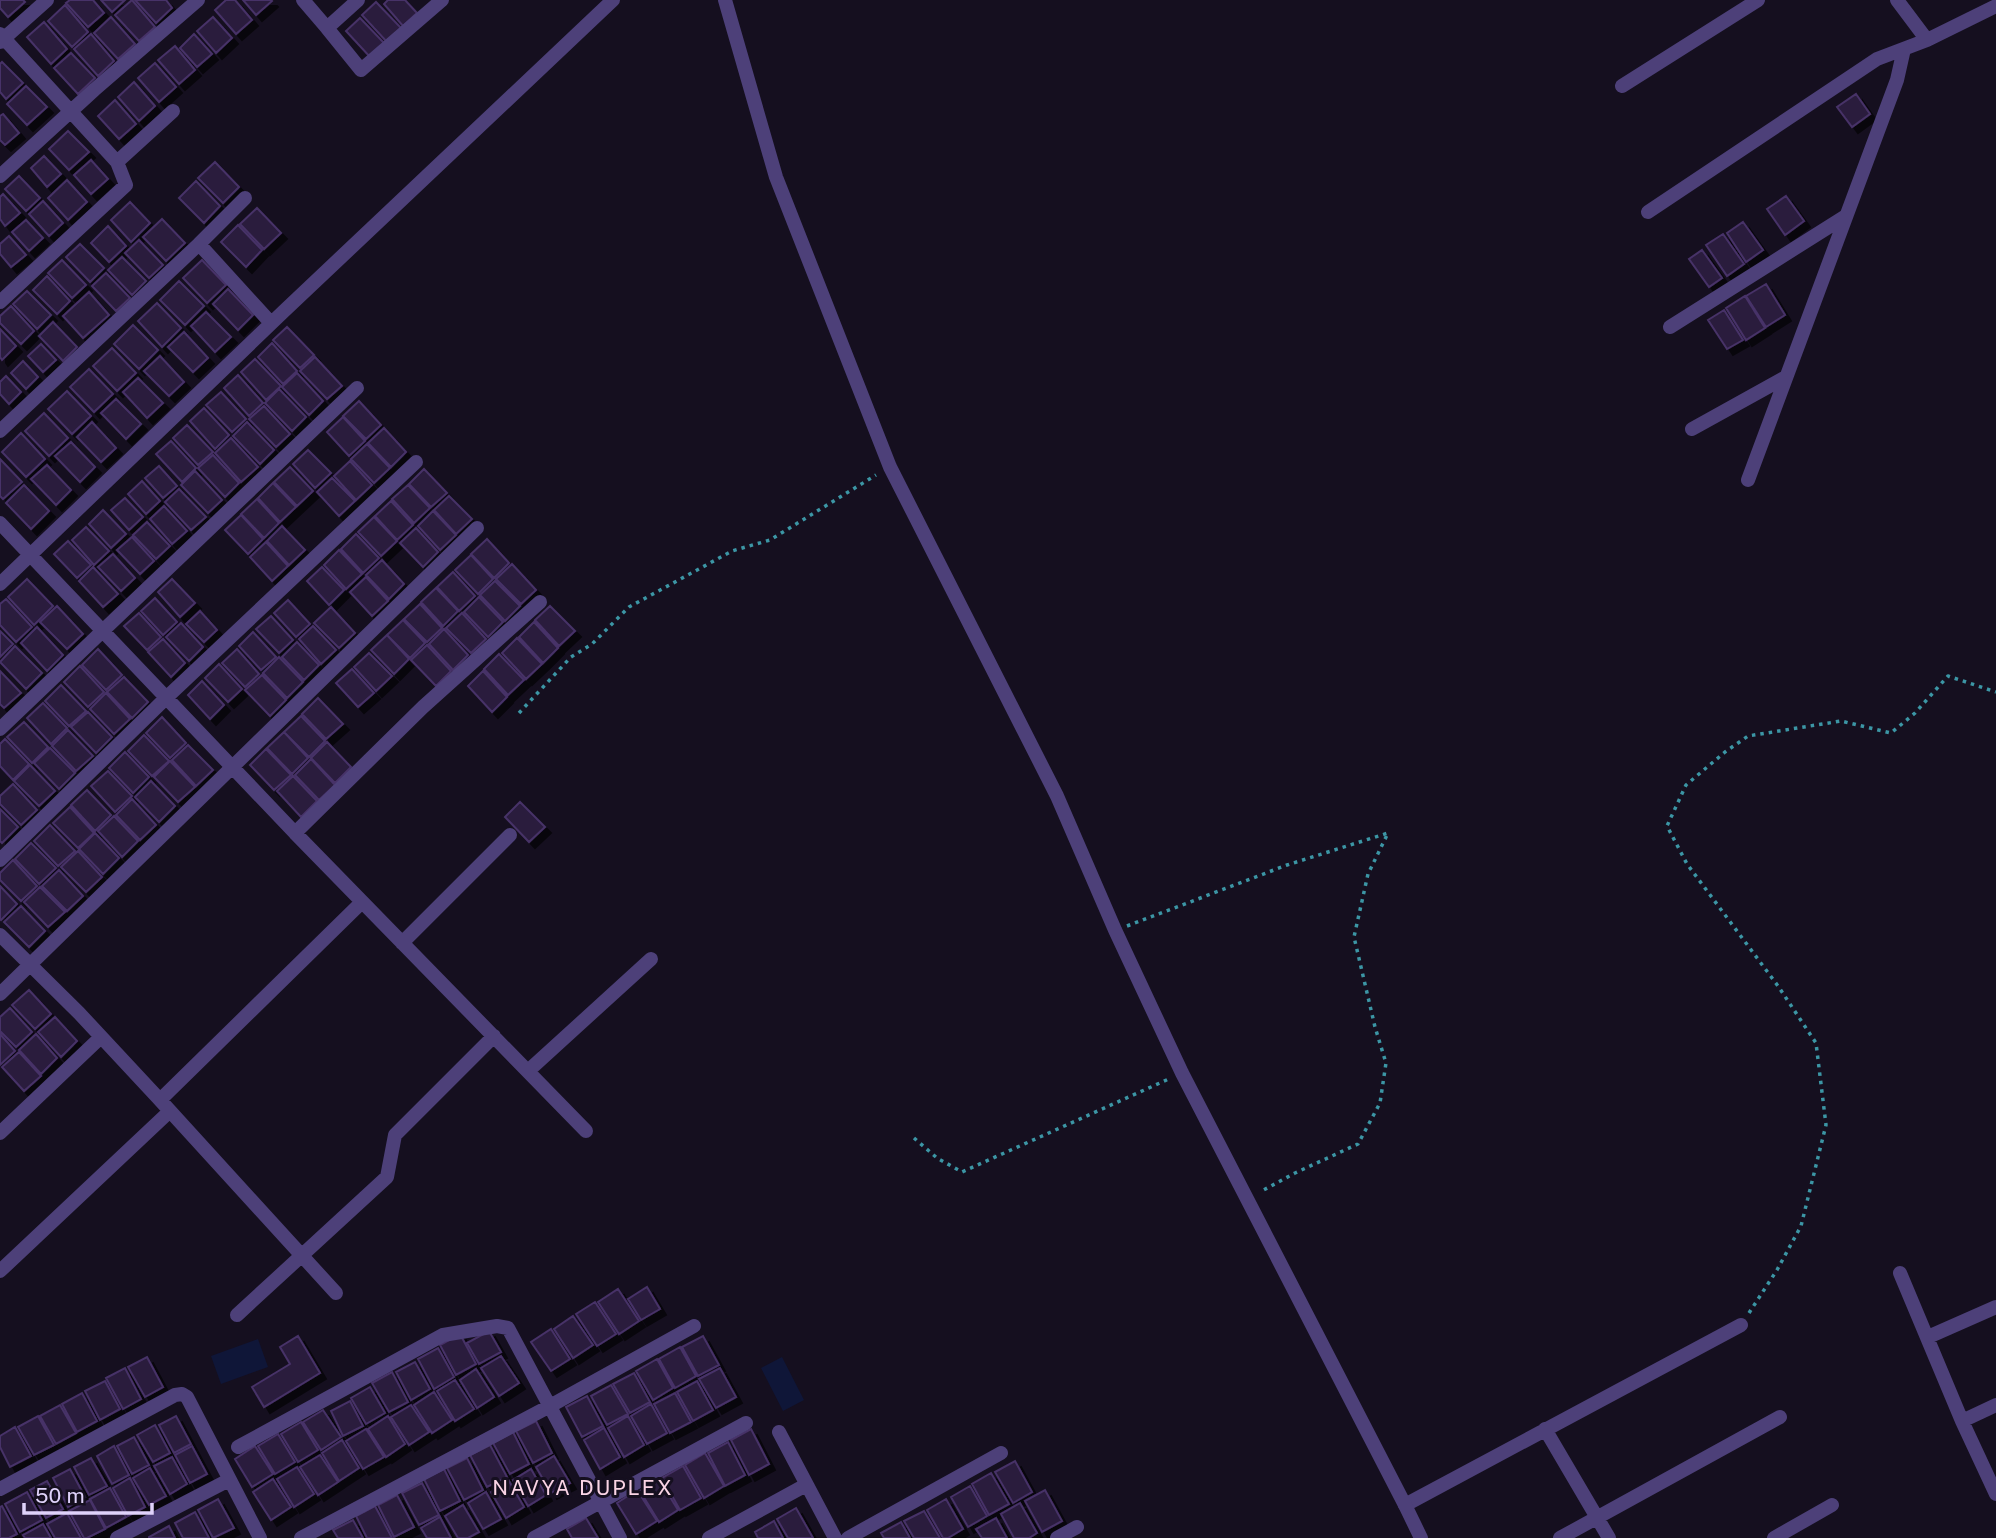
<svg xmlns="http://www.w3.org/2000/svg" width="1996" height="1538" viewBox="0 0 1996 1538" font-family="'Public Sans',sans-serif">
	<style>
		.water { fill: #0f1638 }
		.building { fill: #2a1d3e; stroke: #473267; stroke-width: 2; filter: url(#shadow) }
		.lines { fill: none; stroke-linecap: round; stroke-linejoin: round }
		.path { stroke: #3c96a5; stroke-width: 3.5; stroke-dasharray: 3.5 5; stroke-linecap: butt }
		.minor { stroke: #4d4079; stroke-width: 14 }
		.tertiary { stroke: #4d4079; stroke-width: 14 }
		.labels { text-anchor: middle; stroke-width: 6; stroke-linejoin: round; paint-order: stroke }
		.neighbourhood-label { font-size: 21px; letter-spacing: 2px; fill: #fad4e5; stroke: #150f1f }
	</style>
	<defs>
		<filter id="shadow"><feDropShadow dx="6" dy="6" stdDeviation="0" flood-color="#0009"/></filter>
	</defs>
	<rect width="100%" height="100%" fill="#150f1f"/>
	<path class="water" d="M258,1339L268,1367L221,1384L211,1356Z
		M782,1357L804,1400L783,1411L761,1368Z"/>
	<path class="building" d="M0,0H23L25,2L8,17L0,8Z
		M70,0H93L104,13L88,27L66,3Z
		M101,0H125L112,12Z
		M132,0L155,27L139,41L115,15Z
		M135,0H166L172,8L156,23Z
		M226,0H235L252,20L236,34L215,10Z
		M243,0H271L272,1L256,15Z
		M388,0H405L417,13L403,26L384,4Z
		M376,2L401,28L387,42L362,15Z
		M65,5L88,32L72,47L48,21Z
		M111,17L135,44L118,59L94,33Z
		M213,17L232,38L216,53L197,31Z
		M360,18L385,44L371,58L346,31Z
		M44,22L67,49L51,64L27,37Z
		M91,34L114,61L98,76L74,49Z
		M194,34L212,54L197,67L180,48Z
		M175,46L195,70L179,84L158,60Z
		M71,53L95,78L78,94L54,68Z
		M2,62L23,83L6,99L0,92V64Z
		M155,63L176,87L159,102L138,78Z
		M134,82L155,106L139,121L118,97Z
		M26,86L47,107L27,125L7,104Z
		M1856,94L1870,114L1852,127L1837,107Z
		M115,100L136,124L119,139L98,116Z
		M3,114L19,133L5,145L0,140V116Z
		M68,131L89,152L69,170L49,149Z
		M44,156L61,174L47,187L31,168Z
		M91,160L108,179L91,194L74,175Z
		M215,162L239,187L223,203L198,178Z
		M19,176L40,198L26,211L5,189Z
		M67,180L87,202L68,220L48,198Z
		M196,181L220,206L204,223L179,198Z
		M3,194L20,213L5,226L0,219V197Z
		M1786,196L1804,221L1785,235L1767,209Z
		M43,201L63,223L49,236L29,214Z
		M130,202L150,223L131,242L111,220Z
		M257,208L281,233L264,249L240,224Z
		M162,219L185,243L166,261L143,237Z
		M26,220L43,238L29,251L12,232Z
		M1743,222L1763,250L1746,262L1727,233Z
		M238,225L262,250L246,267L221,242Z
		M108,226L126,246L109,262L91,243Z
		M1723,234L1744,264L1727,276L1706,245Z
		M9,236L26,255L11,267L0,254V244Z
		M139,240L163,265L149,278L125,253Z
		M80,244L104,268L90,282L66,257Z
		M1702,250L1722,278L1709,287L1689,259Z
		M122,257L146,281L132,295L108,270Z
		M62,260L86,285L72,298L48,273Z
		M202,260L226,285L207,303L183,278Z
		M106,273L130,298L116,311L92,286Z
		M47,276L70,301L57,314L33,290Z
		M179,281L204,306L185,325L160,300Z
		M1766,284L1785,315L1766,327L1746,296Z
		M228,289L253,315L238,330L213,304Z
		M27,291L51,315L37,329L13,304Z
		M89,292L109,315L83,338L63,316Z
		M1745,296L1765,328L1746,340L1726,308Z
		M157,303L181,328L162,347L138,321Z
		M11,306L34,331L21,344L0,323V316Z
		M1724,310L1743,340L1727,349L1708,320Z
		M206,312L231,337L215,352L191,326Z
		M53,322L77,347L63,361L39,336Z
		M133,325L158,350L139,369L114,344Z
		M287,327L314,355L300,368L273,340Z
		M0,329L16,346L2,360L0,357Z
		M184,332L208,358L193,372L168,347Z
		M272,343L297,371L283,384L258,357Z
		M41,344L56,360L43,372L28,356Z
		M112,348L136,373L117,391L93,366Z
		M160,356L184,382L169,396L144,371Z
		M315,357L342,386L327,399L300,371Z
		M255,359L281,386L266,400L241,372Z
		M23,361L38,377L26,389L11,373Z
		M89,369L113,394L94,412L70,387Z
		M297,373L323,401L309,415L282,387Z
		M238,375L263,403L249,416L224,388Z
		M6,376L21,392L9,404L0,394V382Z
		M138,378L163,403L147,418L123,392Z
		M279,389L306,417L292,431L265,403Z
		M67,391L91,416L72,434L48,409Z
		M221,392L246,419L232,432L206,405Z
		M116,399L141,424L126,439L101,413Z
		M359,401L381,425L366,439L343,416Z
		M264,406L290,434L276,447L249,419Z
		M204,408L229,435L215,449L190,421Z
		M44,413L68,438L49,456L25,431Z
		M343,417L365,441L349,456L327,432Z
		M92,422L116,448L101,462L77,437Z
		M247,422L274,450L260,464L233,436Z
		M187,425L213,452L198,465L173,438Z
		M384,428L406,452L391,467L368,443Z
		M21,433L45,459L26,477L2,452Z
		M231,438L258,467L241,482L215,453Z
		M171,441L196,468L182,482L156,454Z
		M71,442L95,467L80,482L55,456Z
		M367,444L390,468L374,483L351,459Z
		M308,450L331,473L315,488L293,464Z
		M213,455L239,483L225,497L198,468Z
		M0,459L22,482L3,499L0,496Z
		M350,461L372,485L356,500L334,476Z
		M47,465L71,490L56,505L31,479Z
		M159,466L177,486L163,498L145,478Z
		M290,467L313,491L297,506L274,482Z
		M424,469L447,493L431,507L409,484Z
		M195,471L222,500L208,513L181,485Z
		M332,478L355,501L339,516L317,492Z
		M142,481L160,501L146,514L128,494Z
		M273,483L296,507L280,522L258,498Z
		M24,485L49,511L31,529L6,503Z
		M408,485L430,508L414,523L392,499Z
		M179,489L206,517L191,530L165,502Z
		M449,496L472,519L456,534L434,510Z
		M125,498L143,517L129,530L111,510Z
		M257,499L279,523L264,538L241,514Z
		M391,501L413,525L397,540L375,516Z
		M164,506L187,531L172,544L150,519Z
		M103,510L126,534L111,548L89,524Z
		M433,511L456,535L440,550L418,526Z
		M241,515L263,539L248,554L225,530Z
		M374,517L397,541L381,556L358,532Z
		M147,522L170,546L156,559L133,535Z
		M282,526L305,550L289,565L267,541Z
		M86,527L109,551L94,565L72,540Z
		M416,528L438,552L423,567L400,543Z
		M356,534L379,558L363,573L341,549Z
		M132,537L154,561L140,574L117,550Z
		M487,539L509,563L494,578L471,554Z
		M68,541L91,565L77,578L54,554Z
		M266,542L288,566L272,581L250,557Z
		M339,550L362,574L346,589L324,565Z
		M113,554L135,578L121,591L98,567Z
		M471,555L493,579L478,594L455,570Z
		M382,560L404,584L389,599L366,575Z
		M512,564L536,590L521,604L496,579Z
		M93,567L118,594L103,607L79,581Z
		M322,567L344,590L329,605L307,581Z
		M453,572L475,596L459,611L437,587Z
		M366,577L388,601L372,616L350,592Z
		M27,579L53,606L34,625L8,597Z
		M172,579L195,603L180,617L158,592Z
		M495,581L520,606L505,621L480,595Z
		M436,588L458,611L443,626L421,602Z
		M479,597L503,622L488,637L464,612Z
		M155,598L177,622L163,635L141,611Z
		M6,599L32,627L16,642L0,625V604Z
		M288,600L310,624L296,637L274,613Z
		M420,604L442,628L427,642L404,619Z
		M57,606L83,634L67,649L40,622Z
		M550,606L575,631L559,646L535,620Z
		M331,607L355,633L339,648L314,623Z
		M200,611L217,630L204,642L186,624Z
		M139,613L161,637L147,650L124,626Z
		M462,613L486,639L471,653L446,628Z
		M271,616L293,640L279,653L256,629Z
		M403,620L425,643L410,658L387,635Z
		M534,622L558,648L543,663L519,637Z
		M181,623L203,647L189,661L166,637Z
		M313,626L336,650L321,664L299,639Z
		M37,627L63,655L47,671L21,643Z
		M444,629L468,655L453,670L429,644Z
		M0,631L13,644L0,657Z
		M253,632L276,657L261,670L239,646Z
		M387,635L409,659L394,674L371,650Z
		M517,638L542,664L526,679L502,653Z
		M163,639L185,663L171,677L148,652Z
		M297,642L319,665L304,680L282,657Z
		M427,645L451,671L436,686L411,660Z
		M15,646L42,673L26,689L0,662Z
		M98,649L122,675L106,690L82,665Z
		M237,649L259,674L245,687L222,663Z
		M369,653L392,676L376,691L354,667Z
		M499,654L524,680L508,695L484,669Z
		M279,657L303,682L287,698L263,673Z
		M219,664L242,689L228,702L205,678Z
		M80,666L104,692L88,707L64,682Z
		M352,669L374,693L358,707L336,683Z
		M0,671L21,693L4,708L0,704Z
		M483,671L507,697L492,712L468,686Z
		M262,675L286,700L270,716L245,690Z
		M124,677L148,702L132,718L107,692Z
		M202,681L224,705L210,719L188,695Z
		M61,685L86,711L69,726L45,701Z
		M106,693L130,719L114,734L90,709Z
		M318,698L343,724L326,739L302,714Z
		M43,703L67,728L51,744L27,718Z
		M88,712L112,737L96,753L71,727Z
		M301,716L325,741L309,757L284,732Z
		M162,717L186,743L170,758L146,733Z
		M24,722L48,747L32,763L7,737Z
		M68,730L93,756L76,771L52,746Z
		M284,732L308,758L292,774L267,748Z
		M144,735L169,761L152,776L128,751Z
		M5,739L29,764L13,780L0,766V744Z
		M327,742L351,767L335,783L311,758Z
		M188,745L213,770L196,786L172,760Z
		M50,748L75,773L59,789L34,763Z
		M266,749L291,775L274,790L250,765Z
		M125,752L149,777L133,793L109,768Z
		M311,759L335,785L319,800L295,775Z
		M170,761L195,787L178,802L154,777Z
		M30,765L55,791L39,806L14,781Z
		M108,771L132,796L115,812L91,786Z
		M293,776L317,801L301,817L277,791Z
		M151,781L175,806L159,822L135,797Z
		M13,784L37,810L21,825L0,804V796Z
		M87,790L111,815L95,831L71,805Z
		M132,799L156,825L140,840L116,815Z
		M520,802L545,827L529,842L505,817Z
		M70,807L94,833L78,848L53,823Z
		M0,809L18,827L2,843L0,841Z
		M114,816L138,841L122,857L98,831Z
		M50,825L75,851L58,866L34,841Z
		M95,833L119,858L103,874L79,849Z
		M31,843L56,868L39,884L15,859Z
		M78,851L102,877L86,892L61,867Z
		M13,860L37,886L21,901L0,880V873Z
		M59,870L83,896L67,911L42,886Z
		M0,886L17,904L1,920L0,919Z
		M40,887L65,912L48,927L24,902Z
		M21,906L45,931L29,947L4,922Z
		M29,990L51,1014L35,1029L12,1005Z
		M10,1008L32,1032L16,1047L0,1031V1017Z
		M55,1017L77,1041L61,1057L38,1032Z
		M0,1034L15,1051L0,1065Z
		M36,1034L57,1058L41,1074L19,1050Z
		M19,1052L41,1076L24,1091L2,1067Z
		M647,1287L660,1309L641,1320L628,1299Z
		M618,1289L639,1321L619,1334L598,1302Z
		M595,1302L616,1334L597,1346L576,1314Z
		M573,1316L593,1345L573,1358L554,1329Z
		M551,1329L570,1359L551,1371L531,1342Z
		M489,1331L501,1352L479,1364L467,1343Z
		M460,1334L476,1364L456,1375L440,1345Z
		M298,1336L320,1373L264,1407L252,1387L290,1364L280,1347Z
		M703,1336L719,1365L698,1376L682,1347Z
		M680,1347L696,1376L675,1388L659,1359Z
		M438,1348L454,1377L434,1389L418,1359Z
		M501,1356L519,1383L499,1396L481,1368Z
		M147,1357L163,1387L145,1397L128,1367Z
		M657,1359L673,1388L653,1400L636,1371Z
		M415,1362L430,1389L411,1400L396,1372Z
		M125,1368L141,1399L123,1409L106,1378Z
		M720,1368L736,1397L716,1408L699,1379Z
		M476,1369L494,1397L477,1408L460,1380Z
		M392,1372L408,1402L389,1412L372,1383Z
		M634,1373L650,1402L630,1413L613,1384Z
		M455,1380L474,1409L455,1421L437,1391Z
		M105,1381L120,1409L100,1420L85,1391Z
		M697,1381L713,1410L693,1421L677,1392Z
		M611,1385L628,1414L607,1425L591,1396Z
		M370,1387L385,1413L366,1424L351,1398Z
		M434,1392L452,1420L432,1433L414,1405Z
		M82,1393L97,1421L77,1432L62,1404Z
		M675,1393L691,1422L670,1433L654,1404Z
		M587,1396L603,1426L582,1437L566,1407Z
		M350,1401L363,1426L343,1436L331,1411Z
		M651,1404L667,1433L647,1444L631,1416Z
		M60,1405L76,1433L56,1444L40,1416Z
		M411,1405L429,1432L409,1445L391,1417Z
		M323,1410L341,1437L321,1450L303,1422Z
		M38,1416L54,1445L34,1455L18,1427Z
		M176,1416L191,1444L174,1453L159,1425Z
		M388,1416L405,1444L386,1457L368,1429Z
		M628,1416L644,1445L624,1457L608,1428Z
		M536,1421L552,1453L533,1463L516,1431Z
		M301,1422L318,1450L298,1462L281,1434Z
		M155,1425L170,1453L153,1462L137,1435Z
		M15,1427L31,1456L10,1467L0,1447V1436Z
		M604,1428L620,1457L600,1469L584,1440Z
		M366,1429L384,1457L363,1469L346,1441Z
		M751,1429L769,1464L749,1475L731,1440Z
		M513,1432L529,1464L510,1474L493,1443Z
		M278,1434L295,1462L275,1474L258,1446Z
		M134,1437L149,1465L132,1474L117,1446Z
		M342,1440L359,1468L339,1481L322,1453Z
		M728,1442L745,1475L725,1486L708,1453Z
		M490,1445L507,1477L487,1487L470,1455Z
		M114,1446L129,1475L112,1484L97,1456Z
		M192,1446L207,1474L190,1483L175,1455Z
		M255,1446L273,1474L252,1487L235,1459Z
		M705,1453L724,1486L704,1498L685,1465Z
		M320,1455L338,1482L318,1495L300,1467Z
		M554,1456L570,1483L551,1493L536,1467Z
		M172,1457L187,1484L170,1494L154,1466Z
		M91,1458L107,1486L89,1495L74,1467Z
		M467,1458L483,1490L464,1500L447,1468Z
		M1015,1461L1032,1492L1013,1503L995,1472Z
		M683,1466L701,1498L680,1510L662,1478Z
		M297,1467L314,1494L294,1507L277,1479Z
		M150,1468L166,1496L149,1505L133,1478Z
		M70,1469L85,1497L68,1507L53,1478Z
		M444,1469L460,1501L440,1511L424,1479Z
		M531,1469L546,1495L528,1506L513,1480Z
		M991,1473L1009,1504L989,1515L972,1484Z
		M130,1478L145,1507L128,1516L113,1488Z
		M273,1479L291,1507L271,1520L253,1492Z
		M659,1479L678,1510L659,1522L640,1491Z
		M47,1481L63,1509L46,1518L30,1490Z
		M509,1481L524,1507L506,1518L491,1492Z
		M422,1483L439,1515L419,1525L402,1493Z
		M970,1486L987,1516L968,1527L951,1497Z
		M110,1488L126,1517L106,1528L90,1499Z
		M637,1490L657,1521L636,1534L617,1503Z
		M1045,1490L1062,1521L1042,1532L1025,1501Z
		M27,1492L42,1520L20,1532L5,1504Z
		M486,1492L501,1519L483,1529L468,1503Z
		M397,1495L414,1527L394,1537L378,1505Z
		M218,1499L234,1528L213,1538L198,1510Z
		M946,1499L963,1529L948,1538H943L927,1510Z
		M90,1500L105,1529L87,1538H84L69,1511Z
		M1020,1503L1037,1533L1029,1538H1014L1001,1514Z
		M463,1505L479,1532L468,1538H458L445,1516Z
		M2,1506L17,1534L9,1538H0V1507Z
		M375,1506L392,1538H367L356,1516Z
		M796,1508L813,1538H788L777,1519Z
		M924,1511L940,1538H914L904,1521Z
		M195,1512L209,1538H183L175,1523Z
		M67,1513L81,1538H55L47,1524Z
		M440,1517L451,1538H427L421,1528Z
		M586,1518L598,1538H572L567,1529Z
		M996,1518L1007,1538H982L976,1529Z
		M353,1520L363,1538H338L333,1530Z
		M774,1521L783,1538H758L755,1532Z
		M901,1522L910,1538H884L881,1533Z
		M43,1524L51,1538H25L23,1535Z
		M169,1526L175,1538H149V1537Z"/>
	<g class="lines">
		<path class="path" d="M519,713L571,657L592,644L629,607L732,551L770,540L876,475
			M1127,926L1287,865L1388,833L1368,874L1354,937L1375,1027L1386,1063L1380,1103L1358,1144L1295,1173L1260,1192
			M914,1138L937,1158L962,1172L1171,1078
			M1749,1313L1777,1270L1801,1226L1826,1125L1816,1043L1778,986L1687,864L1667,826L1686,785L1725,752L1748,736L1841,721L1891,733L1915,713L1948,676L1996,692"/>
		<path class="minor" d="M303,0L327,28L358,0
			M1897,0L1927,40
			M327,28L361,70L442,0
			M0,34L117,162L126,185L0,302
			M0,42L47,0
			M1622,86L1758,0
			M117,162L173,111
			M0,176L94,90L198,0
			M1648,212L1877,59L1927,40L1996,6
			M199,244L245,198
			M1670,327L1846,216
			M1692,429L1784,378
			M0,431L199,244L271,323
			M1748,480L1897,80L1904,49
			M0,523L295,833L423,707L540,602
			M0,584L283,312L613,0
			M0,729L357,388
			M295,833L586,1131
			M0,860L166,698L416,462
			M0,935L79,1013L160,1100L362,902
			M402,943L510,835
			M0,994L477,528
			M528,1071L651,959
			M160,1100L336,1293
			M0,1133L101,1037
			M0,1271L170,1111
			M1900,1273L1962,1421L1996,1494
			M237,1315L387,1177L395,1135L494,1036
			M1928,1337L1996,1307
			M1962,1421L1996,1405
			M1545,1429L1609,1538
			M779,1432L835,1538
			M238,1447L443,1335L497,1326L508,1328L620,1538
			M0,1489L175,1395L182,1394L187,1397L260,1538
			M1405,1505L1741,1325
			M117,1538L229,1480
			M301,1538L550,1406L694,1326
			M534,1538L746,1423
			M709,1538L806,1485
			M848,1538L1001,1453
			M1057,1538L1077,1527
			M1560,1538L1780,1417
			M1774,1538L1832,1505"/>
		<path class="tertiary" d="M725,0L776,177L890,467L1057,796L1115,930L1182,1073L1405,1505L1421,1538"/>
	</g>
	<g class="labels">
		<g class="neighbourhood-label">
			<text x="583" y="1495">NAVYA DUPLEX</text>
		</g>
	</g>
	<path d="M24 1503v10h128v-10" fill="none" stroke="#dfd2fa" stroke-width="3.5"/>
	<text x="35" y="1503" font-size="21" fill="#dfd2fa" stroke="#150f1f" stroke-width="5" paint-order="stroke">50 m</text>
</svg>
